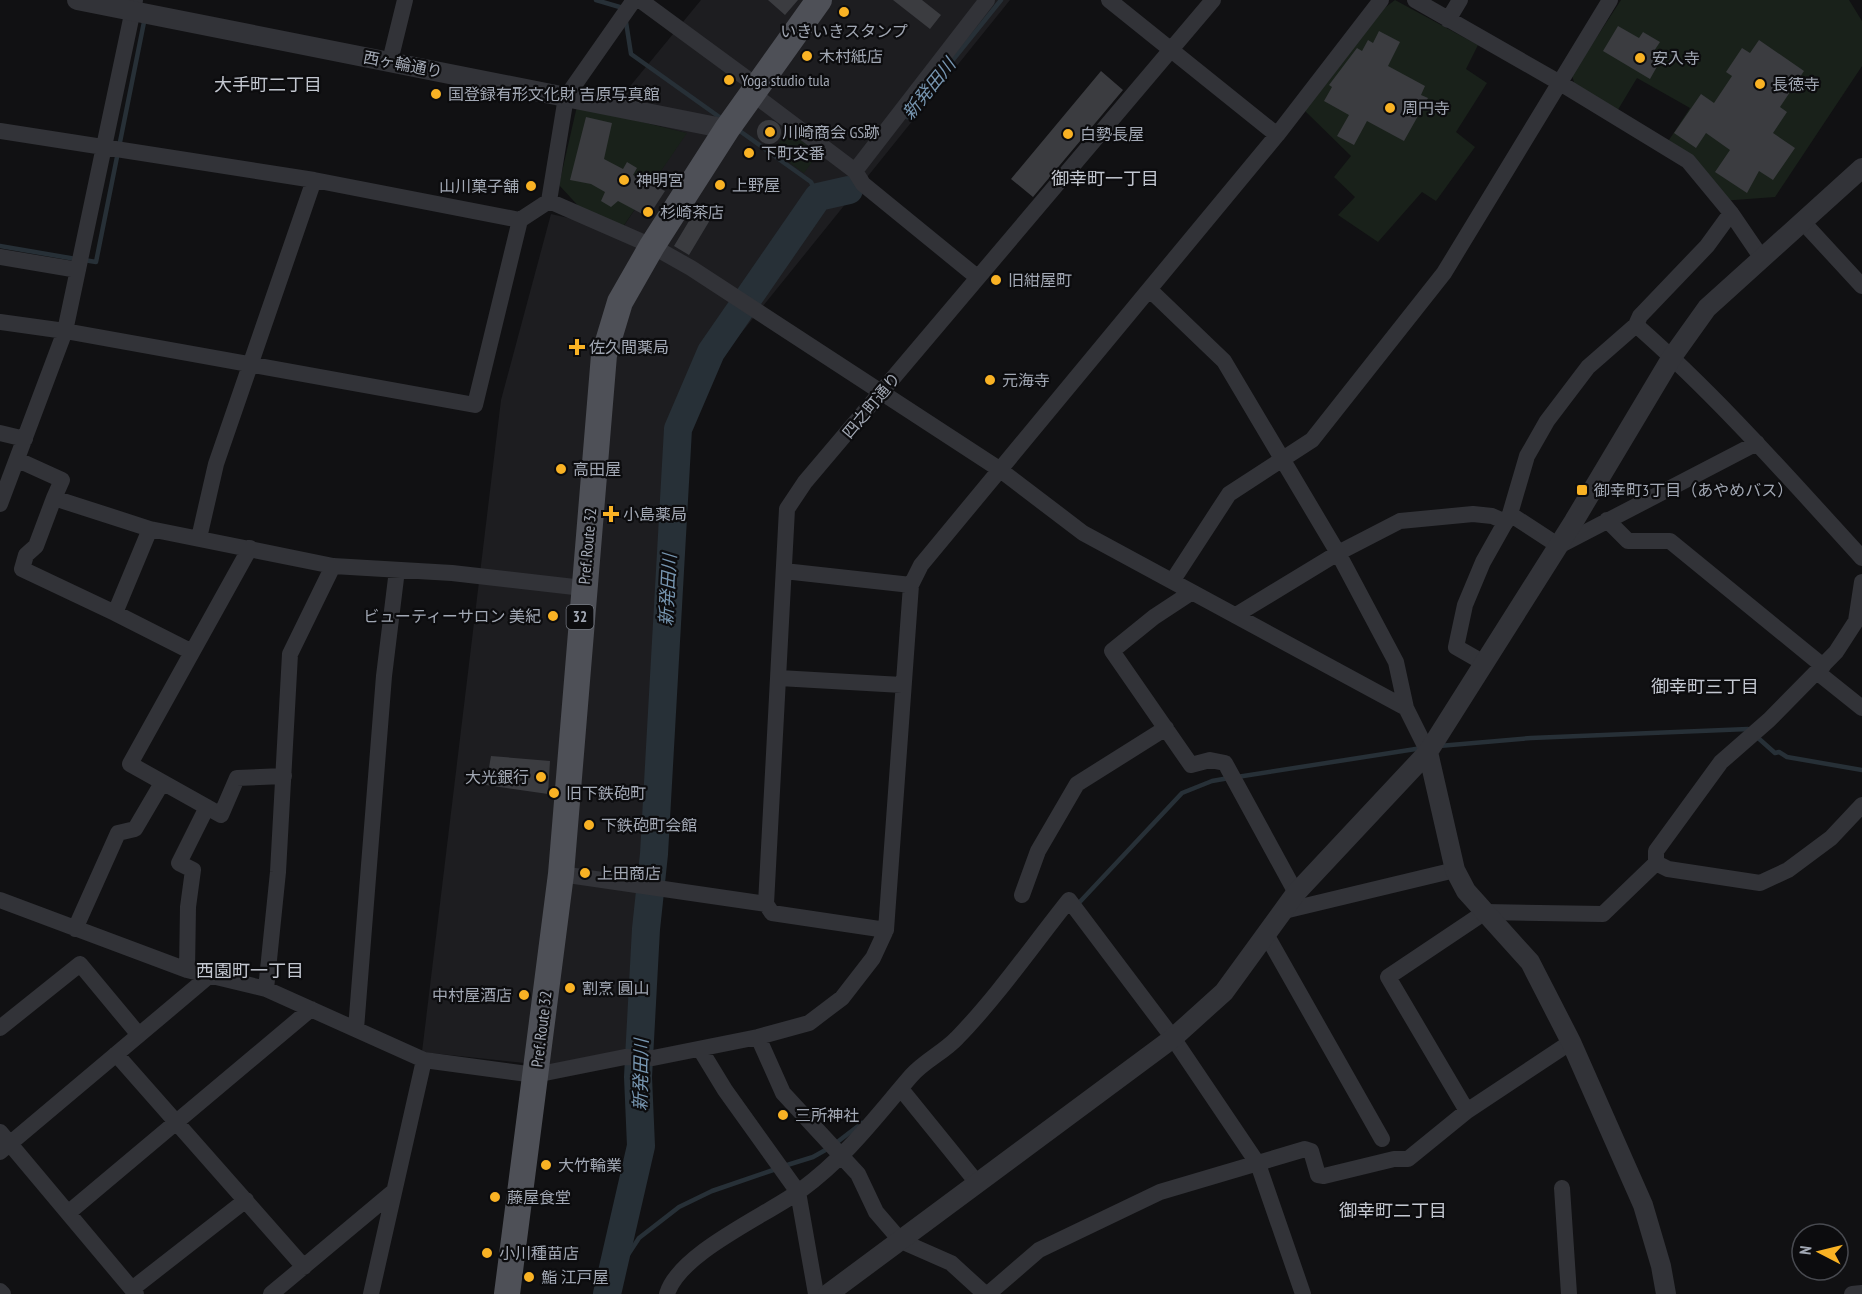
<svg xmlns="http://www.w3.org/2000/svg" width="1862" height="1294" viewBox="0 0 1862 1294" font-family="'PT Sans Narrow','Noto Sans JP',sans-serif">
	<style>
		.built { fill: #1d1d20 }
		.green { fill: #19211a }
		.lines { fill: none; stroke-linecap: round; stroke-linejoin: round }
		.stream { stroke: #273037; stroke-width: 4.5 }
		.river { stroke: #273037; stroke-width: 28 }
		.building { fill: #3b3c40 }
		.minor { stroke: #323338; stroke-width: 16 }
		.tertiary { stroke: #323338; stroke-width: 20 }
		.primary { stroke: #4e5057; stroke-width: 26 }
		.poi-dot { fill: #f9b224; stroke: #0c0c0e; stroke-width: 2 }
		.labels { text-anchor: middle; stroke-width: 4.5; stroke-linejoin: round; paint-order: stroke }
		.shield { fill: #0c0c0e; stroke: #757982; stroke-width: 1.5 }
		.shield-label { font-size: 15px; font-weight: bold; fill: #a2a8b4 }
		.poi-label { font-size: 16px; fill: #a2a8b4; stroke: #0c0c0e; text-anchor: start }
		.street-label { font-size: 16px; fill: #a2a8b4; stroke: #0c0c0e }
		.neighbourhood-label { font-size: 18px; fill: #c3c7d0; stroke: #0c0c0e }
		.water-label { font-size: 18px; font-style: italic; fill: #7796b1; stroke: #0c0c0e }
	</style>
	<rect width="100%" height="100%" fill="#111113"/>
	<path class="built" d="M701,0H1010L684,404L632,1054L553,1066L422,1052L501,400L551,214L621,230L686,133L608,113Z"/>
	<path class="green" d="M1395,0L1478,45L1466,69L1487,83L1456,132L1475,147L1436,201L1422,192L1378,242L1338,215L1355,197L1334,177L1351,156L1303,109L1378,13Z
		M1621,0H1849L1862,21V66L1775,197L1721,201L1667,143L1690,108L1637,78L1616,113L1575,86L1572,75Z
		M577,106L687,133L620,231L583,211L559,185Z
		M788,130L819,153L804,173L773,151Z"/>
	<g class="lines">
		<path class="stream" d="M596,0L623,8
			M626,22L631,54L725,121
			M907,117L1001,0
			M737,129L811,182L818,197
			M849,190L856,180
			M0,246L76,259
			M84,260L96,262L145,17
			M1757,737L1775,753L1779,752L1787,757L1862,770
			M1439,746L1531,738L1748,729L1750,731
			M1237,777L1422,748
			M1076,906L1182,793L1212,781L1229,778
			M836,1143L862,1123
			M784,1166L813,1157L829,1148
			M612,1279L639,1238L679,1207L712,1191L776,1169"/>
		<path class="river" d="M607,1294L641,1146L638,1077L646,929L654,854L678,429L711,352L818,197L849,190"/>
	</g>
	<path class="building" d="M768,0H798L785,15Z
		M893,0H922L941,15L930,29Z
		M1618,26L1639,38L1643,32L1660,42L1654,51L1663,56L1650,79L1603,51Z
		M1379,31L1400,42L1388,66L1425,86L1421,95L1428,98L1404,141L1367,121L1354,145L1337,136L1349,115L1324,101L1332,87L1329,85L1357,48L1362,51L1368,40L1373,43Z
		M1759,40L1804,71L1780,107L1787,112L1773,133L1795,148L1773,180L1759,171L1747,193L1715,172L1730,150L1706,133L1696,148L1674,133L1701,94L1714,103L1732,76L1726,72L1742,48L1750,53Z
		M1101,71L1123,90L1033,197L1011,179Z
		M586,117L612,123L604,159L623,169L627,162L637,168L633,175L665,191L648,217L618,201L611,207L601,201L605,192L591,184L570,180Z
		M757 132a12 12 0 1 1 24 0a12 12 0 1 1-24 0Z
		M698,206L713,215L689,255L674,246Z
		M491,756L550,761L548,794L486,785Z"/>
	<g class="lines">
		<path class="minor" d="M640,0L757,86
			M1109,0L1277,135
			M1415,0L1560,83L1688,161L1731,213L1761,257
			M1448,20L1460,0
			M390,61L405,0
			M753,94L855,171L863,184L977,277
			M0,131L314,180L520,220L549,201L652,246L691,268L999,469L1083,533L1406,708L1428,752
			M855,171L987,0
			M549,201L566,97L634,0
			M1802,221L1862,286
			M0,257L78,270
			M1150,290L1224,361L1338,553L1396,662L1406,708
			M0,322L65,331L475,405L520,220
			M1636,325L1640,316L1707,246L1731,213
			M0,433L25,439
			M18,460L62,480L54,498L150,529L333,566L452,573L583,588
			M54,498L36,546L26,555L22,569L115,613
			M0,504L65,331L135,0
			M1510,514L1559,546L1757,443
			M1607,520L1628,541H1670L1823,666
			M150,529L115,613L192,652
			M199,538L216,464L314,180
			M250,548L130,764L221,815L237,778L284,776
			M784,571L911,585
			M1173,580L1229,494L1312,440L1444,273L1610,0
			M1192,592L1154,617L1112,651L1191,765L1210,760L1225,763L1296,893
			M1236,615L1338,553L1400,521L1473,514L1492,516L1506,522
			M1484,663L1456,647L1465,605L1483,562L1510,514L1527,456L1547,421L1588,367L1636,325C1717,396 1789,478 1862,558
			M1817,672L1862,708
			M779,678L902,685
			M1656,863L1668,869L1760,883L1788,870L1831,838L1862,805
			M561,874L766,904L772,913L886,930
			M1022,895L1038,851L1077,784L1166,728
			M0,900L187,970L266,989L424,1060L535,1075L625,1057L653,1058L758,1037L809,1023L842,998L873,958L886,930L911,585L921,565L1277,135L1381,0
			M766,904L787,509L805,482L1213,0
			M1284,911L1455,870
			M75,929L118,833L135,829L162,783
			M1267,936L1382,1139
			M187,970L188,907L193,870L179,863L207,807
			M266,989L278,872L290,654L333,566
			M0,1028L80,964L139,1035
			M356,1029L384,676L397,570
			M758,1037L783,1093L858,1174L876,1212L901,1241L951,1263L985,1294
			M1571,1042L1467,1111L1388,977L1485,912L1603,914L1656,863V851L1721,762L1769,720L1836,652L1856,621L1862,582
			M700,1049L725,1090L798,1192L816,1294
			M116,1054L304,1267
			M901,1089L978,1184
			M0,1132L136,1294
			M0,1152L209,976
			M1562,1188L1569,1294
			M68,1213L311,1009
			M132,1289L246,1200
			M0,1291L3,1294
			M271,1294L393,1192
			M371,1294L424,1060
			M667,1294C679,1253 767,1215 801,1190C848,1155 874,1119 911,1076C924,1061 944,1052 957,1038C997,997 1033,945 1069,900L1173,1038L1258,1164L1303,1294
			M988,1294L1039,1250L1160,1192L1305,1149L1311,1151L1318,1175L1324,1176L1394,1159H1408L1467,1111
			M1852,1294L1862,1293"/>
		<path class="tertiary" d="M77,0L727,129
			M1428,752L1455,870L1466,891L1530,962L1571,1042L1643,1205L1661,1266L1666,1294
			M828,1294L1173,1038L1224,992L1296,893L1428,752L1574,521L1672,357L1707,308L1862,168"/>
		<path class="primary" d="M507,1294L561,874L604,355L620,302L652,246L727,129L819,0"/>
	</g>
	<g class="poi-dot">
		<circle cx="844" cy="12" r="6"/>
		<circle cx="807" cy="56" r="6"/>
		<circle cx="1640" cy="58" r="6"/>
		<circle cx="729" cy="80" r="6"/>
		<circle cx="1760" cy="84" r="6"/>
		<circle cx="436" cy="94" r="6"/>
		<circle cx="1390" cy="108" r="6"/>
		<circle cx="770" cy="132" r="6"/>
		<circle cx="1068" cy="134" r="6"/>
		<circle cx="749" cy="153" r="6"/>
		<circle cx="624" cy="180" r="6"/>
		<circle cx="720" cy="185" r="6"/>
		<circle cx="531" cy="186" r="6"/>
		<circle cx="648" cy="212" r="6"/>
		<circle cx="996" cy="280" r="6"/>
		<path d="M574 338h6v6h6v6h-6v6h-6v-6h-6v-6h6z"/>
		<circle cx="990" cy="380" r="6"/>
		<circle cx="561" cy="469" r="6"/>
		<rect x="1576" y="484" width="12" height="12" rx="3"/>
		<path d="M608 505h6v6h6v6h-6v6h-6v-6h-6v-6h6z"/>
		<circle cx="553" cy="616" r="6"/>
		<circle cx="541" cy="777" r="6"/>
		<circle cx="554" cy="793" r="6"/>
		<circle cx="589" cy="825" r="6"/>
		<circle cx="585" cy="873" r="6"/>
		<circle cx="570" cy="988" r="6"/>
		<circle cx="524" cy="995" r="6"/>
		<circle cx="783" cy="1115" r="6"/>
		<circle cx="546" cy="1165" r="6"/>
		<circle cx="495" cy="1197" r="6"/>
		<circle cx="487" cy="1253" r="6"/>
		<circle cx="529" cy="1277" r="6"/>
	</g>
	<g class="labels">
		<rect class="shield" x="566.5" y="605" width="27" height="24" rx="4.5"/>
		<g class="shield-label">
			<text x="580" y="622">32</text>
		</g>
		<g class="poi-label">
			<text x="844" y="37" text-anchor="middle">いきいきスタンプ</text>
			<text x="819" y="62">木村紙店</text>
			<text x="1652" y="64">安入寺</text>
			<text x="741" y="86">Yoga studio tula</text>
			<text x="1772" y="90">長徳寺</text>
			<text x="448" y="100">国登録有形文化財 吉原写真館</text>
			<text x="1402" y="114">周円寺</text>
			<text x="782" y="138">川崎商会 GS跡</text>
			<text x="1080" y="140">白勢長屋</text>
			<text x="761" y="159">下町交番</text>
			<text x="636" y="186">神明宮</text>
			<text x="732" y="191">上野屋</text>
			<text x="519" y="192" text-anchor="end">山川菓子舗</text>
			<text x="660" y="218">杉崎茶店</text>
			<text x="1008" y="286">旧紺屋町</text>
			<text x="589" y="353">佐久間薬局</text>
			<text x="1002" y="386">元海寺</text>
			<text x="573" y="475">高田屋</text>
			<text x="1594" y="496">御幸町3丁目（あやめバス）</text>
			<text x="623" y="520">小島薬局</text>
			<text x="541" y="622" text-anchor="end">ビューティーサロン 美紀</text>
			<text x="529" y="783" text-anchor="end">大光銀行</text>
			<text x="566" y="799">旧下鉄砲町</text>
			<text x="601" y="831">下鉄砲町会館</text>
			<text x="597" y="879">上田商店</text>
			<text x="582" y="994">割烹 圓山</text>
			<text x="512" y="1001" text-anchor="end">中村屋酒店</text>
			<text x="795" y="1121">三所神社</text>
			<text x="558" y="1171">大竹輪業</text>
			<text x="507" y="1203">藤屋食堂</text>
			<text x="499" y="1259">小川種苗店</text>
			<text x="541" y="1283">鮨 江戸屋</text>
		</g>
		<g class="street-label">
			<text transform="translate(403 64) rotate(11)" y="6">西ヶ輪通り</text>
			<text transform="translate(871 405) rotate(-50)" y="6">四之町通り</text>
			<text transform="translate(587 546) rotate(-85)" y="6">Pref. Route 32</text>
			<text transform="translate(541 1029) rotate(-83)" y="6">Pref. Route 32</text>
		</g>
		<g class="neighbourhood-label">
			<text x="268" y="91">大手町二丁目</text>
			<text x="1105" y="185">御幸町一丁目</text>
			<text x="1705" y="693">御幸町三丁目</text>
			<text x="250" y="977">西園町一丁目</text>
			<text x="1393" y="1217">御幸町二丁目</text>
		</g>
		<g class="water-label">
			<text transform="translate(929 89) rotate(-51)" y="6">新発田川</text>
			<text transform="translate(668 590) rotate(-87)" y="6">新発田川</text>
			<text transform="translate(641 1075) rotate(-89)" y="6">新発田川</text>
		</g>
	</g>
	<g transform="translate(1820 1252) rotate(277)"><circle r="28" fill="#0c0c0e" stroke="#484a50" stroke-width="1.5"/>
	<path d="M0-4.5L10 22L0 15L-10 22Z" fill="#f9b224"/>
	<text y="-9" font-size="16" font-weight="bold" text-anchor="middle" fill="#a2a8b4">N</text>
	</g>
</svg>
